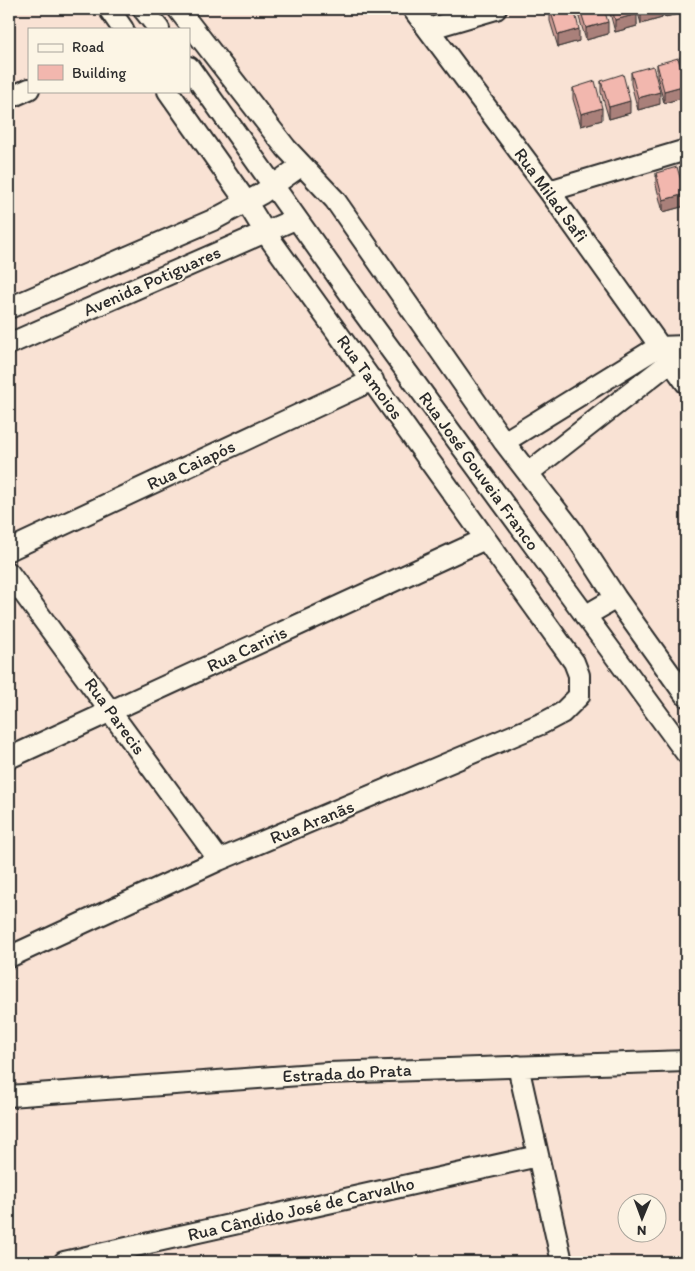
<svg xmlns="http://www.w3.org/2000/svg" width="695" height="1271" viewBox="0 0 695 1271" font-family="Itim,sans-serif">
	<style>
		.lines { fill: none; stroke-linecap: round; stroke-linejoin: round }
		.minor-casing { stroke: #2b2b2b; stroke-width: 24 }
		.minor { stroke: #fcf5e5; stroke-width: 20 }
		.wall { fill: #d09d96; stroke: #2b2b2b }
		.shaded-wall { fill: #a9807a; stroke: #2b2b2b }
		.building { fill: #f2b7ae; stroke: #2b2b2b }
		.labels { text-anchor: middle; stroke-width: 4; stroke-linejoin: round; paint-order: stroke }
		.street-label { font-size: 18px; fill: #2b2b2b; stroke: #fcf5e5 }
	</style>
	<rect width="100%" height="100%" fill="#f9e2d4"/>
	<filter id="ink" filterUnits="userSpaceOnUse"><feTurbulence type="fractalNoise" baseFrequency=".02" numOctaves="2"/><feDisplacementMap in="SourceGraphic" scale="10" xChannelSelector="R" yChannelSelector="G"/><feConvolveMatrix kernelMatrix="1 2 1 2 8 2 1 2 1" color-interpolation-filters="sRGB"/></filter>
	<g filter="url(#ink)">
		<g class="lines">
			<defs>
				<path id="minor" d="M109,9L123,29
					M143,9L159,29
					M178,9L286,148L335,200L504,442L571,529L616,598L686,696
					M413,9L549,191L686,383
					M428,29L496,9
					M189,67L363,312L686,753
					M9,98L29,89
					M549,191L686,150
					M9,308L213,220L261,194L302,165
					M9,344L295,219
					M504,442L658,347L686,346
					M528,473L670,362L679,352
					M9,550L373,380
					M9,573L219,860
					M585,616L616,598
					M9,758L485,539
					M9,957L219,860L543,723L562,713L579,696V675L574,662L265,232L247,203L168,91
					M518,1066L562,1262
					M9,1096L328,1073L686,1061
					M64,1262L538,1156"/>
			</defs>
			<use href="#minor" class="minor-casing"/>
			<use href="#minor" class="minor"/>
		</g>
		<path class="wall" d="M550,9L579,41L558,47L550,21Z
			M578,9H604L608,34L586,40L578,14Z
			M609,9H636L637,26L615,32Z
			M637,9H686V12L665,17L662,10V18L641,24Z
			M686,55V93V91V97L664,103L657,76V64H680V57Z
			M631,72L660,104L638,110L631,84Z
			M601,81L630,113L609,119L601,92Z
			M573,88L602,120L581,126L573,99Z
			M686,164V191L683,177V165Z
			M656,173L685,206L663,212L656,185Z"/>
		<path class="shaded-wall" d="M653,9H662V18L641,24V12Z
			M665,9H686V12L665,17Z
			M637,14V26L615,32V20Z
			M608,22V34L586,40V28Z
			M579,29V41L558,47V35Z
			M686,85V97L664,103V91Z
			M660,92V104L638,110V98Z
			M630,101V113L609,119V107Z
			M602,108V120L581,126V114Z
			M685,194V206L663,212V200Z"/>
		<path class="building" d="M550,9H574L579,29L558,35Z
			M580,9H604L608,22L586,28Z
			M612,9H636L637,14L615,20Z
			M640,9H653L641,12Z
			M686,55V82L680,57Z
			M678,58L686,85L664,91L657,64Z
			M653,66L660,92L638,98L631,72Z
			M623,74L630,101L609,107L601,81Z
			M595,81L602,108L581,114L573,88Z
			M686,164V179L683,165Z
			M677,167L685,194L663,200L656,173Z"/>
	</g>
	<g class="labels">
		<g class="street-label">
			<text transform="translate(551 195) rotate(54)" y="6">Rua Milad Safi</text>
			<text transform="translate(152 281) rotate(-24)" y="6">Avenida Potiguares</text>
			<text transform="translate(370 377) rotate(54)" y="6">Rua Tamoios</text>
			<text transform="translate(191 465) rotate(-25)" y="6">Rua Caiapós</text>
			<text transform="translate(479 471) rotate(54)" y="6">Rua José Gouveia Franco</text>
			<text transform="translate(247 649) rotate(-25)" y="6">Rua Cariris</text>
			<text transform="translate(115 716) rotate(54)" y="6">Rua Parecis</text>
			<text transform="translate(312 822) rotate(-22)" y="6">Rua Aranãs</text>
			<text transform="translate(347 1073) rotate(-3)" y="6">Estrada do Prata</text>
			<text transform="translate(301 1209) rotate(-13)" y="6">Rua Cândido José de Carvalho</text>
		</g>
	</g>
	<rect width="695" height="1271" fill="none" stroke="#fcf5e5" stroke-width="30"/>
	<rect x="15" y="15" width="665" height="1241" fill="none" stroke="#2b2b2b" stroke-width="2" filter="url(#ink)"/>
	<rect x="28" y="28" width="162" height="65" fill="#fcf5e5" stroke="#a8a49b"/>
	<rect x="38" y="44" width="25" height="8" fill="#fcf5e5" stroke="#a8a49b"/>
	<text x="72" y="52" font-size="15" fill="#2b2b2b">Road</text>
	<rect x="38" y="65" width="25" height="15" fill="#f2b7ae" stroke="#a8a49b"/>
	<text x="72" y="78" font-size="15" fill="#2b2b2b">Building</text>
	<g transform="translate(642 1218) rotate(181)"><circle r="24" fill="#fcf5e5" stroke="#a8a49b"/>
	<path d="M0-4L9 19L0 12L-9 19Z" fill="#2b2b2b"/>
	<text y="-8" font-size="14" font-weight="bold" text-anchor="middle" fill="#2b2b2b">N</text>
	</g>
</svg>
